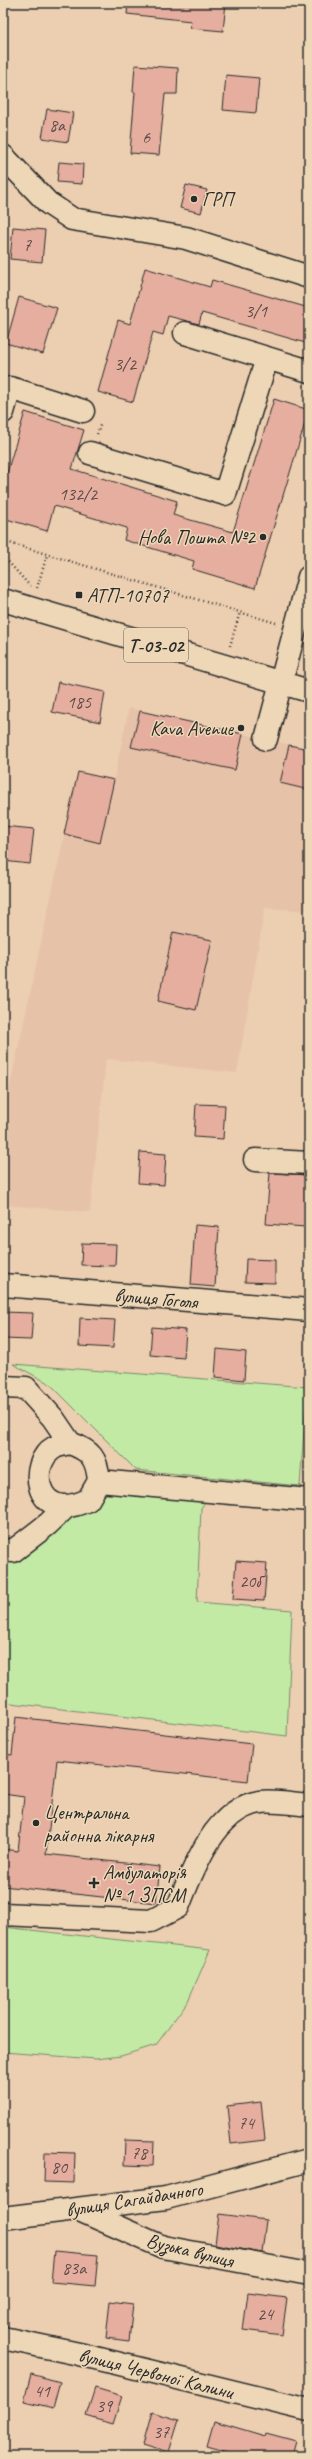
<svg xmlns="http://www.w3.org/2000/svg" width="312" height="2459" viewBox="0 0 312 2459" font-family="Caveat,sans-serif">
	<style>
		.built { fill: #e6c2a9 }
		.green { fill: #c2eaa5; stroke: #768a68 }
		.building { fill: #e6ae9f; stroke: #2b2b2b }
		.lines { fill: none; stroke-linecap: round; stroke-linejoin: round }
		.minor-casing { stroke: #2b2b2b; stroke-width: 25 }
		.major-casing { stroke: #2b2b2b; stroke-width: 25 }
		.path { stroke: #2b2b2b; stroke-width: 2.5; stroke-dasharray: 1 3; stroke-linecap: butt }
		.minor { stroke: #edd7b6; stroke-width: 22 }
		.major { stroke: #edd7b6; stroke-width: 22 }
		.poi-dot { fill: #2b2b2b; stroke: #edd7b6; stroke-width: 1.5 }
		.labels { text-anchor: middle; stroke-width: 3; stroke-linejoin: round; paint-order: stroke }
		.number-label { font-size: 18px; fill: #5a4c48 }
		.shield { fill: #edd7b6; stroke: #655f55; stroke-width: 1 }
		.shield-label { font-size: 19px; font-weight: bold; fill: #2b2b2b }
		.poi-label { font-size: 20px; fill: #2b2b2b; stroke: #edd7b6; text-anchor: start }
		.street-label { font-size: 20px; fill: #2b2b2b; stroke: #edd7b6 }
	</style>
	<rect width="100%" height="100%" fill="#eccfb1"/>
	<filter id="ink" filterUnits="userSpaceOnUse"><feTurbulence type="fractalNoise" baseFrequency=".025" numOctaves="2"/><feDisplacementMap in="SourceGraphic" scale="8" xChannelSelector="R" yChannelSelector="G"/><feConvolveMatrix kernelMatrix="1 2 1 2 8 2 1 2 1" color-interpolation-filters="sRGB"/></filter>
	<g filter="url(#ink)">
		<path class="built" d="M129,708L309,749V911L265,908L237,1073L106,1059L90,1212L3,1205V1118L78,772L114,779Z"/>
		<path class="green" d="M13,1364L307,1387L300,1486L136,1470L50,1384Z
			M110,1490L207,1499L201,1508L197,1602L292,1610L287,1736L3,1702V1559H12Z
			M3,1927L210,1950L188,2001L156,2045L121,2056L96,2059L3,2052Z"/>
		<path class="building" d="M128,3H226L223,31L190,28L191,21L127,14Z
			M135,65L178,68L177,94H165L159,155L130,153L135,92H133Z
			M226,75L259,78L256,113L223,110Z
			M47,109L73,113L68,142L42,138Z
			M59,162L83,164L82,184L57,182Z
			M186,185L207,190L201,213L180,208Z
			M13,227L45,230L42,262L10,259Z
			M145,268L210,287L212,280L309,308V344L202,313L199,324L168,316L163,335L153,332L133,402L98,392L118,320L130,324Z
			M19,297L57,308L43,354L6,343Z
			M274,399L309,410L255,588L192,569L194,561L124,540L127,528L54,506L47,531L3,518V486L25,412L84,430L72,469L177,501L173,515L233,532Z
			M58,682L105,692L100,722L52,712Z
			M140,711L243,734L235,770L131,747Z
			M289,745L309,749V790L280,783Z
			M78,772L114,780L100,843L64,834Z
			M3,826L34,829L30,864L3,861Z
			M173,932L212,940L196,1010L158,1001Z
			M196,1104L225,1105L223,1139L194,1137Z
			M140,1152L166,1154L164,1185L138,1183Z
			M270,1173L308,1175L305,1227L266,1224Z
			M195,1225L219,1227L215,1287L191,1285Z
			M82,1243L116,1244L115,1266L81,1265Z
			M246,1259L275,1260V1283L245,1282Z
			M3,1312L33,1313L31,1340L3,1339Z
			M80,1318L115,1320L113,1348L79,1346Z
			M152,1327L186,1330L184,1358L150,1355Z
			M217,1349L246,1352L244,1380L215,1377Z
			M236,1561L267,1563L264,1601L233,1599Z
			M16,1717L252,1744L248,1781L57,1760L46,1854L160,1867L156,1903L3,1886V1849L18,1851L24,1797L3,1794V1754L12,1755Z
			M261,2102L265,2140L231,2144L227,2106Z
			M125,2140L154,2141L153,2166L124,2165Z
			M45,2152L75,2153L74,2183L44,2182Z
			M219,2214L266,2220L262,2253L215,2244Z
			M54,2251L98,2255L95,2286L51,2282Z
			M248,2293L287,2298L282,2335L243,2330Z
			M110,2301L133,2304L129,2341L106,2338Z
			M31,2374L60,2382L53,2408L24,2401Z
			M95,2388L122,2396L113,2424L86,2416Z
			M152,2412L179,2420L169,2452L143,2444Z
			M214,2421L265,2436L266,2433L296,2441L292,2456H243L207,2446Z"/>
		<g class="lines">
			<defs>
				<path id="minor" d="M3,156L48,203L72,219L186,238L309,277
					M185,333L309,371
					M3,412L10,388L83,411
					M90,453L225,494L267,358
					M266,739L309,577
					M255,1160L309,1163
					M3,1285L309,1310
					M3,1387L26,1388L53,1418L70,1443
					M70,1443C91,1451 97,1458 99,1481L88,1500C35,1525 26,1463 55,1447C59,1445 65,1444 70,1443Z
					M99,1481L309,1500
					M3,1550L13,1551L48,1524L66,1507
					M3,1914L151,1921L178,1907C192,1871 215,1808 260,1802C275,1800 294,1804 309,1805
					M77,2209L163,2247L309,2274
					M3,2218L166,2198L309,2160
					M3,2338L79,2354L309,2410"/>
				<path id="major" d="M3,600L309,691"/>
			</defs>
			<use href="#minor" class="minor-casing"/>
			<use href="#major" class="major-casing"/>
			<path class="path" d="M97,434L101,423
				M3,541L276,623
				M3,556L30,586
				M37,588L47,555
				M230,646L240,612"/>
			<use href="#minor" class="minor"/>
			<use href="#major" class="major"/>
		</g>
	</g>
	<g class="poi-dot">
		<circle cx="194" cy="199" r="4"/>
		<circle cx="263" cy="537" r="4"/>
		<rect x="75" y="591" width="8" height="8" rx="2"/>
		<circle cx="241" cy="728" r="4"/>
		<circle cx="36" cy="1823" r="4"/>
		<path d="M92 1877h4v4h4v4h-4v4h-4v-4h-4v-4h4z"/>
	</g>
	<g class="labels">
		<g class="number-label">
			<text x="57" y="131">8а</text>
			<text x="146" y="143">6</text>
			<text x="27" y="251">7</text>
			<text x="256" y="317">3/1</text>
			<text x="125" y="370">3/2</text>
			<text x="78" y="500">132/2</text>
			<text x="79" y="708">185</text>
			<text x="250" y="1587">20б</text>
			<text x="246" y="2129">74</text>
			<text x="139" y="2159">78</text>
			<text x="59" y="2173">80</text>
			<text x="74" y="2274">83а</text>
			<text x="265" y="2320">24</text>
			<text x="42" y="2397">41</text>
			<text x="104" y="2412">39</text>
			<text x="161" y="2438">37</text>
		</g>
		<rect class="shield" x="124" y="628" width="64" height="34" rx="3"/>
		<g class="shield-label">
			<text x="156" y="652">Т-03-02</text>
		</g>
		<g class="poi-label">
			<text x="202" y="206">ГРП</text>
			<text x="255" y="544" text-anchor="end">Нова Пошта №2</text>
			<text x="87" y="602">АТП-10707</text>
			<text x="233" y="735" text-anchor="end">Kava Avenue</text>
			<text x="44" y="1819">Центральна<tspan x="44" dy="23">районна лікарня</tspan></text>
			<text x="103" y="1879">Амбулаторія<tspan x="103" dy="23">№ 1 ЗПСМ</tspan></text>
		</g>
		<g class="street-label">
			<text transform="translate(156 1298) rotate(5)" y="7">вулиця Гоголя</text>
			<text transform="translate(134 2199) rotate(-9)" y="7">вулиця Сагайдачного</text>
			<text transform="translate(190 2250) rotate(14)" y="7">Вузька вулиця</text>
			<text transform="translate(156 2373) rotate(14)" y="7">вулиця Червоної Калини</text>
		</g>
	</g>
	<rect width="312" height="2459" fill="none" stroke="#edd7b6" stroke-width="16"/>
	<rect x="8" y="8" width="296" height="2443" fill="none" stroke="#2b2b2b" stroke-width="1.5" filter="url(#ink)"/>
</svg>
